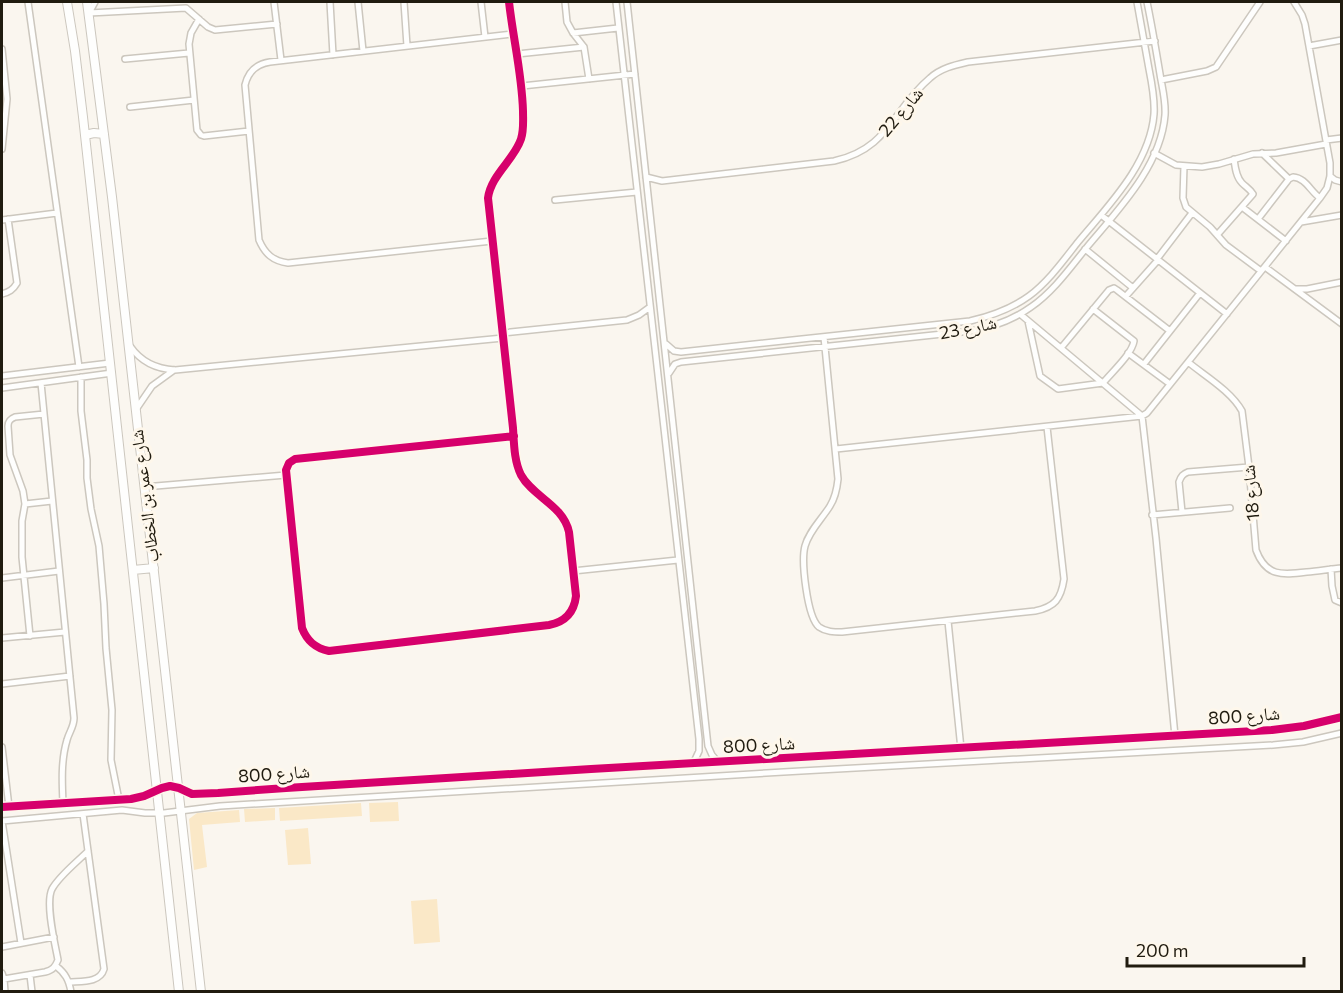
<svg xmlns="http://www.w3.org/2000/svg" width="1343" height="993" viewBox="0 0 1343 993" font-family="Commissioner,'Noto Naskh Arabic',sans-serif">
	<style>
		.green { fill: #fae8c7 }
		.lines { fill: none; stroke-linecap: round; stroke-linejoin: round }
		.street-casing { stroke: #ccc7be; stroke-width: 8 }
		.secondary-casing { stroke: #ccc7be; stroke-width: 10 }
		.street { stroke: #fefefd; stroke-width: 5 }
		.secondary { stroke: #fefefd; stroke-width: 8 }
		.cycleway-casing { stroke: #fef7eb; stroke-width: 11 }
		.cycleway { stroke: #d6006c; stroke-width: 8 }
		.labels { text-anchor: middle; stroke-width: 6; stroke-linejoin: round; paint-order: stroke }
		.street-label { font-size: 18px; fill: #201b0f; stroke: #fef7eb }
	</style>
	<rect width="100%" height="100%" fill="#faf6ef"/>
	<path class="green" d="M398,802L399,821L370,822L369,803Z
		M361,803L362,816L280,821L279,808Z
		M275,808V820L245,822L244,809Z
		M239,810L240,822L202,825L207,867L194,870L189,819L197,813Z
		M308,828L311,864L288,865L285,830Z
		M437,899L440,942L414,944L411,901Z"/>
	<g class="lines">
		<defs>
			<path id="street" d="M28,2L79,367
				M95,2L89,13L186,8L208,27L215,30L277,24
				M274,2L281,60
				M330,2L333,55
				M358,2L363,51
				M404,2L407,46
				M481,2L485,37
				M509,2C513,38 522,74 523,111C523,120 524,130 521,139C514,160 491,175 488,198L513,428C514,443 514,461 521,475C533,497 563,505 569,532L576,596C574,613 565,622 549,625L329,651C315,648 307,641 302,628L286,470L289,463L295,459L514,436
				M565,2L567,22L573,33L584,47L589,79
				M616,2L699,739V751L693,764
				M627,2L708,746L712,755L718,762
				M199,19L191,33L189,44L197,130L201,135L204,136L249,131
				M573,33L618,28
				M1309,46L1342,40
				M2,49L7,99L2,149
				M517,54L584,47
				M125,59L189,53
				M1161,80L1207,71L1216,67L1260,2
				M522,86L635,74
				M130,107L194,100
				M1326,140L1342,138
				M1154,153L1176,165L1202,167L1219,164L1253,154L1276,153L1326,144
				M1262,153L1289,179
				M1184,166L1183,198L1186,207L1210,227L1226,245L1261,271
				M1330,176L1335,180L1342,182
				M646,177L662,181L834,161C889,149 892,110 930,78C941,68 955,65 968,62L1155,41
				M555,200L637,192
				M1242,207L1286,241
				M1101,215L1227,314
				M1258,219L1289,179L1293,177C1306,178 1310,191 1320,198
				M2,220L57,213
				M1301,222L1342,215
				M1217,235L1253,194C1250,189 1246,187 1242,183C1236,177 1235,167 1234,159
				M492,241L288,263C273,261 265,254 259,240L245,85C248,72 256,64 270,62L513,34
				M1085,249L1133,288
				M1157,259L1192,213
				M1265,267L1342,324
				M1295,289H1307L1342,282
				M2,294C9,292 13,290 17,283L8,219
				M1126,296L1158,260
				M1020,314L1142,416L1156,538L1175,736
				M1028,321L1040,376L1058,389L1103,383C1112,372 1132,354 1134,341L1093,309
				M502,333L627,320L639,315L650,307
				M824,337L838,479C837,489 835,498 830,506C822,519 809,531 805,546C801,561 807,617 819,627C826,632 834,632 842,632L1035,611C1055,607 1061,599 1064,579L1047,427
				M666,344L674,351L681,352L970,321C991,316 1011,309 1029,296C1048,282 1063,261 1078,242C1108,206 1150,164 1154,114C1155,99 1152,84 1149,69C1145,46 1141,24 1137,2
				M130,346C141,362 156,369 175,370L503,338
				M1061,348L1109,290L1114,288L1117,290L1170,331
				M1128,353L1170,384
				M1188,362C1205,376 1231,391 1242,411L1249,467L1256,550C1266,577 1282,575 1307,572C1319,571 1330,569 1342,568
				M1144,364L1200,293
				M669,373L675,364L681,362L971,331C993,327 1013,320 1031,307C1053,292 1070,268 1087,247C1118,210 1161,166 1165,115C1166,101 1162,87 1160,74C1156,50 1152,26 1147,2
				M2,376L110,363
				M81,377V411L87,460V478L91,509L99,546L104,604L106,648L112,710L111,760L119,800
				M41,383L74,718C74,727 69,732 67,740C61,760 62,782 63,803
				M2,388L112,373
				M137,408L152,386L174,370
				M836,449L1142,416L1147,413L1320,198L1327,188L1330,176V163L1305,24L1302,15L1294,2
				M144,487L286,475
				M25,504L52,501
				M1182,512L1179,482C1181,476 1183,474 1188,472L1249,467
				M1152,515L1230,508
				M1331,569L1332,586L1335,600L1342,603
				M573,571L678,560
				M2,578L59,571
				M948,621L961,749
				M30,636L22,557V521L25,504L23,491L10,455L8,426C8,421 10,419 15,417L44,414
				M2,638L65,632
				M2,684L70,676
				M2,747L9,807
				M2,807L131,799L144,796L162,788L170,786L179,788L192,794L218,793L286,788L591,769L1272,730L1304,726L1342,717
				M2,821L122,810L145,813H164L220,806L801,771L1273,745L1303,742L1342,733
				M2,821L21,943
				M2,947L54,937
				M56,966C65,973 69,980 71,992
				M2,973L4,979L5,992
				M30,975L32,992
				M4,979L45,972C53,970 55,967 58,960C55,944 45,903 52,889C59,876 77,862 88,851
				M69,982C82,981 100,983 104,969L83,814"/>
			<path id="secondary" d="M67,2L75,51L83,117L179,992
				M87,2L112,197L201,992
				M85,135L94,133L104,134
				M133,570L154,568"/>
		</defs>
		<use href="#street" class="street-casing"/>
		<use href="#secondary" class="secondary-casing"/>
		<use href="#street" class="street"/>
		<use href="#secondary" class="secondary"/>
		<defs>
			<path id="cycleway" d="M509,2C513,38 522,74 523,111C523,120 524,130 521,139C514,160 491,175 488,198L513,428C514,443 514,461 521,475C533,497 563,505 569,532L576,596C574,613 565,622 549,625L329,651C315,648 307,641 302,628L286,470L289,463L295,459L514,436
				M2,807L131,799L144,796L162,788L170,786L179,788L192,794L218,793L286,788L591,769L1272,730L1304,726L1342,717"/>
		</defs>
		<use href="#cycleway" class="cycleway-casing"/>
		<use href="#cycleway" class="cycleway"/>
	</g>
	<g class="labels">
		<g class="street-label">
			<text transform="translate(901 112) rotate(-50)" y="6">شارع 22</text>
			<text transform="translate(968 328) rotate(-11)" y="6">شارع 23</text>
			<text transform="translate(1251 493) rotate(-95)" y="6">شارع 18</text>
			<text transform="translate(145 496) rotate(-97)" y="6">شارع عمر بن الخطاب</text>
			<text transform="translate(1244 716) rotate(-4)" y="6">شارع 800</text>
			<text transform="translate(759 745) rotate(-3)" y="6">شارع 800</text>
			<text transform="translate(274 774) rotate(-4)" y="6">شارع 800</text>
		</g>
	</g>
	<rect width="1343" height="993" fill="none" stroke="#201b0f" stroke-width="6"/>
	<path d="M1127 957v9h177v-9" fill="none" stroke="#201b0f" stroke-width="3"/>
	<text x="1136" y="957" font-size="18" fill="#201b0f" stroke="#fef7eb" stroke-width="4.5" paint-order="stroke">200 m</text>
</svg>
